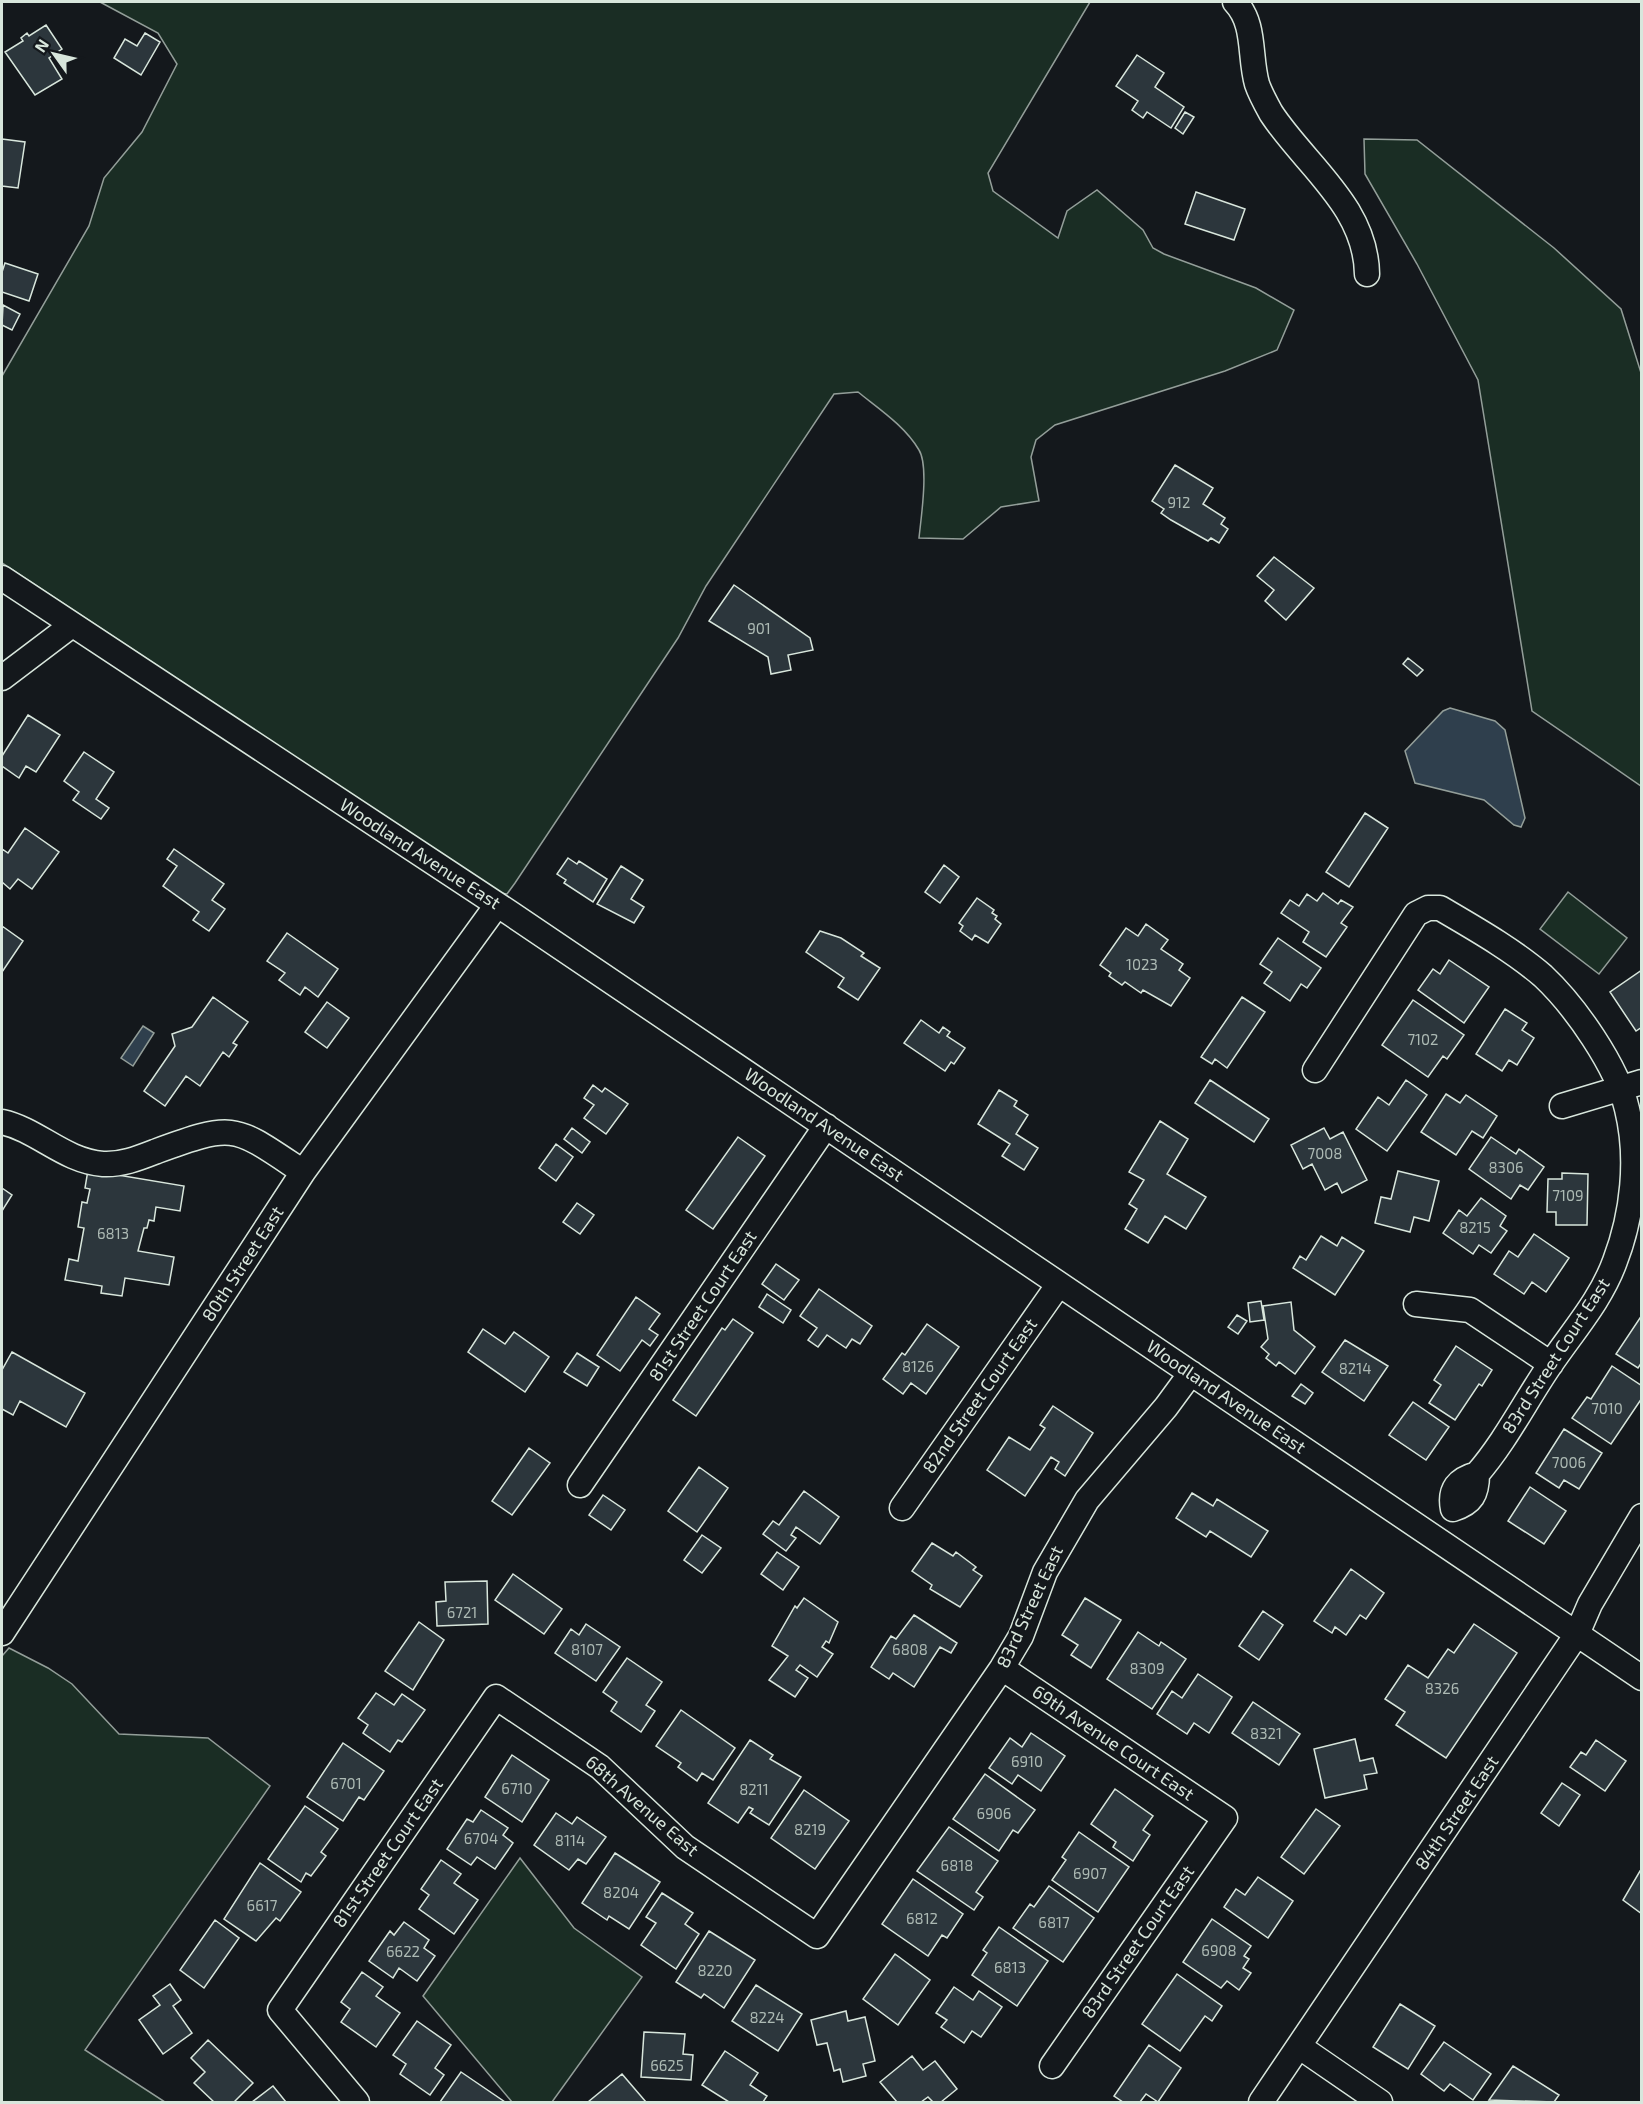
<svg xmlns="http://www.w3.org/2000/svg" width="1643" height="2104" viewBox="0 0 1643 2104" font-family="'Exo 2',sans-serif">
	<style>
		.green { fill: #1a2d24; stroke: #939e99; stroke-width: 1.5 }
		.water { fill: #2f3f4d; stroke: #939e99; stroke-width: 1.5 }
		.building { fill: #2c363c; stroke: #d8e6dc; stroke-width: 1.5 }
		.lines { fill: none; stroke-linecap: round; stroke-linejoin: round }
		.minor-casing { stroke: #d8e6dc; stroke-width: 27 }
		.minor { stroke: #14181c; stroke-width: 24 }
		.labels { text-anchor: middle; stroke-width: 4.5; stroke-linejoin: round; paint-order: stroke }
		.number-label { font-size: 15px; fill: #adbab4 }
		.street-label { font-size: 18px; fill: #d8e6dc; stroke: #14181c }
	</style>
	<rect width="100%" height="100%" fill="#14181c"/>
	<path class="green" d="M100,2H1090L988,173L993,191L1058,238L1067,211L1097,190L1143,230L1153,248L1164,254L1256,288L1294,310L1277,350L1225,371L1055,425L1036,440L1031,457L1039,501L1001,507L963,539L919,538C921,518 929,466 919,450C905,426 879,409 858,392L834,394L706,586L678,638L515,883L507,894L501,893L2,563V376L89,226L104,178L142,132L177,64L158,33Z
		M1364,139L1417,140L1554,248L1621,309L1642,376L1641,786L1532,711L1478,380L1417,264L1365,174Z
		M1568,892L1627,938L1599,974L1540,929Z
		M9,1648L48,1668L72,1684L119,1734L208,1738L270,1786L85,2050L165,2102H2V1656Z
		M520,1858L574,1928L642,1977L552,2102H512L423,1996Z"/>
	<path class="water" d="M1450,708L1495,721L1505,730L1525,818L1521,827L1514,825L1484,800L1415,783L1405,751L1443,711Z
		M143,1026L154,1033L133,1066L121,1058Z"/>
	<path class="building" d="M46,25L62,49L49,58L62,79L35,95L5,52L23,41L21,38L27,33L29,36Z
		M145,33L160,42L141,75L114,58L125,39L137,46Z
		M1137,55L1164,73L1155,87L1184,107L1171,128L1147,112L1143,118L1132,110L1138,101L1116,86Z
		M1185,112L1194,117L1183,134L1175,128Z
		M2,139L25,142L18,188L2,186Z
		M1196,192L1245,209L1234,240L1185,224Z
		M5,263L38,274L29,301L2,292V272Z
		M3,305L20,314L12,330L2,325Z
		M1175,465L1213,488L1203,504L1225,518L1221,524L1228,529L1219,543L1211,538L1208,541L1171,520L1161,513L1164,509L1152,501Z
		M1274,557L1314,588L1286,620L1265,601L1274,590L1257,576Z
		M734,585L810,638L813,650L788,655L791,670L771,674L768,657L709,621Z
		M1408,658L1423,670L1417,676L1403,664Z
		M28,715L60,735L36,772L26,766L19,778L2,766V756Z
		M84,752L114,772L96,799L109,808L101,819L73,800L79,792L64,781Z
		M1365,813L1388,828L1349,887L1326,872Z
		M25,828L59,852L32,889L18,879L10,889L2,882V849L8,853Z
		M174,849L224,884L212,900L225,909L209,931L193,920L199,912L163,886L177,866L167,859Z
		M568,858L577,864L579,861L607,879L593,902L564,883L566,880L557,874Z
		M944,865L959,877L940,903L925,892Z
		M621,866L643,880L631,899L644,907L634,923L597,904Z
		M1323,893L1338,904L1341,900L1353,907L1341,923L1347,927L1326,957L1303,942L1309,932L1281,913L1290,900L1299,906L1307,894L1317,901Z
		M977,898L994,910L992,913L997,916L995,919L1001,924L988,943L975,935L972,940L960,931L963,926L959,923Z
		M1146,924L1168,940L1161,949L1183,964L1179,970L1190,978L1171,1006L1143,990L1141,993L1125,982L1122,985L1109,976L1111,973L1100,965L1126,928L1138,936Z
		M2,926L23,941L2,972Z
		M820,931L841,938L864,953L861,956L880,968L858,1000L838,987L844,978L806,952Z
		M287,933L338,969L318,997L305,987L300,995L279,980L285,973L267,961Z
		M1278,938L1321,968L1307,988L1301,984L1290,1001L1264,983L1272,972L1260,964Z
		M1449,960L1489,987L1464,1023L1418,990L1433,969L1440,974Z
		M1642,970V1027L1636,1031L1610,992Z
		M213,997L248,1022L233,1043L237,1045L229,1057L223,1052L200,1086L186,1076L165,1106L144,1091L175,1046L172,1034L192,1027Z
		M1242,997L1265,1012L1227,1068L1215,1059L1212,1064L1201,1057Z
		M1413,1000L1464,1035L1447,1059L1443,1056L1428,1077L1382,1045Z
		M327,1002L349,1018L327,1048L305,1032Z
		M1505,1009L1527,1023L1522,1030L1534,1038L1517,1065L1509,1060L1502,1071L1476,1054Z
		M921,1020L939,1033L943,1027L950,1032L947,1036L965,1048L954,1064L951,1062L945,1071L904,1043Z
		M1210,1080L1269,1119L1254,1142L1195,1103Z
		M1406,1080L1427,1095L1387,1151L1356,1129L1378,1097L1389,1105Z
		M593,1085L602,1092L605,1088L628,1104L606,1134L584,1118L594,1105L584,1098Z
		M999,1090L1017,1101L1014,1106L1028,1115L1016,1134L1038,1148L1024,1170L1002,1156L1010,1144L978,1124Z
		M1446,1094L1460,1103L1466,1095L1497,1116L1483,1138L1472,1131L1456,1155L1421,1132Z
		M1160,1121L1188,1139L1167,1174L1206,1197L1186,1229L1165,1216L1148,1243L1125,1229L1137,1209L1129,1204L1144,1180L1129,1172Z
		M572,1128L590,1142L582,1153L564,1139Z
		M1324,1128L1330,1139L1343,1132L1367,1180L1342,1193L1337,1183L1325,1190L1312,1164L1303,1169L1291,1145Z
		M738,1137L765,1156L713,1229L686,1210Z
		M1491,1137L1516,1154L1519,1149L1544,1167L1528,1190L1520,1185L1511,1199L1469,1169Z
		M556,1144L573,1157L556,1181L539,1168Z
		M88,1170L184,1186L180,1211L156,1207L154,1221L149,1220L147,1228H144L138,1251L174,1257L169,1285L125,1278L122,1296L101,1293L102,1286L65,1280L69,1259L78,1261L84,1228L78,1227L82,1202L87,1203L90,1189L85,1188Z
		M1398,1171L1439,1181L1429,1221L1414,1217L1410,1232L1375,1223L1381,1197L1391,1199Z
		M1562,1173L1588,1174L1587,1225H1556V1212H1547L1548,1179H1562Z
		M2,1188L12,1195L2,1211Z
		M1481,1198L1506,1216L1500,1226L1507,1231L1491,1253L1479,1245L1473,1254L1443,1233L1459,1210L1467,1216Z
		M577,1203L594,1215L580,1234L563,1222Z
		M1534,1234L1569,1258L1546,1292L1532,1282L1524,1294L1494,1274L1509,1251L1518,1257Z
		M1321,1236L1337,1246L1342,1237L1364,1251L1335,1295L1293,1268L1300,1256L1306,1260Z
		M776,1264L799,1280L784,1300L762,1284Z
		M819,1289L872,1326L860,1344L852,1339L846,1348L827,1335L818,1347L808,1340L817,1328L800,1316Z
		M767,1294L791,1310L783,1323L759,1307Z
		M636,1297L660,1314L649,1329L658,1335L650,1346L642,1340L620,1371L597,1355Z
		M1261,1301L1264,1320L1250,1322L1248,1303Z
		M1291,1302L1294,1330L1315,1347L1295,1374L1279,1362L1276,1366L1266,1358L1269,1354L1261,1347L1268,1339L1263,1306Z
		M1237,1315L1247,1321L1238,1334L1228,1327Z
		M1642,1315V1362L1638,1368L1616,1354Z
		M733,1319L753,1333L696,1416L673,1400L722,1328L725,1330Z
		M927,1324L959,1347L926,1394L911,1383L903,1394L883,1379L902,1353L905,1355Z
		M483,1329L505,1344L514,1332L549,1357L525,1392L468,1352Z
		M1345,1340L1388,1366L1364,1401L1322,1372Z
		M1456,1346L1492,1370L1482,1386L1479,1384L1455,1420L1429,1403L1441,1385L1434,1380Z
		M12,1352L85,1393L66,1427L20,1401L13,1415L2,1409V1370Z
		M577,1353L599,1367L587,1386L564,1372Z
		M1612,1366L1642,1386V1398L1611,1444L1572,1418L1587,1397L1591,1399Z
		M1301,1384L1313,1393L1305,1404L1292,1396Z
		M1413,1402L1449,1427L1426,1460L1389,1435Z
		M1053,1406L1093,1433L1065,1476L1055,1469L1059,1462L1051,1457L1025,1496L987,1470L1009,1437L1030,1450L1045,1428L1040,1425Z
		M1564,1429L1602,1453L1579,1489L1564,1480L1559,1488L1536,1473Z
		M529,1448L550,1463L512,1515L492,1501Z
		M699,1467L728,1488L697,1532L668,1511Z
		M1530,1487L1566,1511L1544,1544L1508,1521Z
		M804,1491L839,1517L820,1544L796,1527L791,1535L796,1538L786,1551L763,1534L773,1521L779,1525Z
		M1192,1493L1213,1506L1217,1499L1268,1531L1251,1557L1210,1531L1206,1537L1176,1518Z
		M603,1495L625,1510L611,1530L589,1515Z
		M702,1535L721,1548L702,1573L684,1560Z
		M932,1543L953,1556L956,1552L976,1567L973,1570L982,1576L960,1607L930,1589L932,1585L912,1571Z
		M777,1552L799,1567L783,1590L761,1574Z
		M1351,1569L1384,1593L1366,1619L1360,1615L1346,1635L1335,1627L1332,1633L1314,1621Z
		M513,1574L562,1609L544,1634L495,1600Z
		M487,1581L488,1624L437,1626L436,1602L446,1601L445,1582Z
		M804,1598L838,1622L829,1643L826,1641L822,1647L833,1654L817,1677L800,1665L796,1670L808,1678L795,1697L769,1680L788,1656L772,1646L795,1606L797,1608Z
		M1085,1598L1121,1620L1091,1668L1071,1655L1078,1645L1062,1635Z
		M1263,1611L1283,1625L1259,1660L1239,1646Z
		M914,1615L957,1643L951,1653L940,1647L914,1687L893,1673L889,1679L871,1667L891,1636L896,1639Z
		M419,1622L444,1640L413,1690L385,1671Z
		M586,1624L620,1647L596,1681L555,1653L571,1629L579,1635Z
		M1474,1624L1517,1653L1446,1758L1396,1725L1405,1712L1385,1699L1408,1665L1428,1678L1448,1649L1454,1653Z
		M1138,1632L1159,1646L1161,1642L1186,1659L1152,1709L1107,1679Z
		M627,1658L662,1682L646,1705L655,1711L641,1732L611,1711L617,1702L603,1692Z
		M1198,1674L1232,1697L1209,1733L1194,1723L1187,1734L1157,1714L1172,1691L1182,1698Z
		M376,1693L394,1705L402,1694L425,1710L402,1742L398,1740L390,1752L363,1733L368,1725L358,1718Z
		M1253,1702L1300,1734L1279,1765L1232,1733Z
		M681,1710L735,1748L713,1780L702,1773L697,1781L678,1767L681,1763L656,1746Z
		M1031,1733L1065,1756L1041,1791L1018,1775L1012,1784L989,1768L1010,1738L1022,1747Z
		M1355,1739L1360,1761L1373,1758L1377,1773L1364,1775L1367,1789L1325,1798L1314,1749Z
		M750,1740L773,1755L770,1759L801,1777L769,1825L750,1813L753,1809L749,1807L738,1823L708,1803Z
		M1596,1740L1626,1761L1605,1791L1570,1767L1581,1752L1586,1755Z
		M343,1743L384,1771L364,1800L359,1797L343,1821L307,1797Z
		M512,1755L549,1780L522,1822L485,1797Z
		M985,1774L1035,1810L1018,1833L1013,1830L999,1851L953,1819Z
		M1562,1783L1580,1795L1559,1826L1541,1813Z
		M1115,1789L1153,1816L1143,1830L1150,1835L1133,1861L1113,1847L1116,1842L1091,1824Z
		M804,1790L849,1821L815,1869L771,1838Z
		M305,1806L338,1829L321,1852L326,1856L311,1876L306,1873L301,1882L268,1859Z
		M1316,1809L1340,1826L1304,1874L1281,1857Z
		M481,1810L508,1828L503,1835L513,1843L495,1869L477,1857L471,1865L447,1849L467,1819L473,1822Z
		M556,1813L572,1824L577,1817L606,1837L586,1864L578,1859L569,1870L534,1845Z
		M949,1827L998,1861L976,1892L983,1897L974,1910L917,1871Z
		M1079,1832L1129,1867L1098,1912L1052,1880L1066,1860L1062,1857Z
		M615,1853L660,1882L629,1929L609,1916L607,1920L582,1903Z
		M441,1860L461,1874L454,1883L478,1900L454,1934L419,1909L429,1895L421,1889Z
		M260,1863L301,1892L280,1921L276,1918L256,1941L224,1919Z
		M1640,1871L1642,1872V1914L1623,1900Z
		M1258,1877L1293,1901L1268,1938L1224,1907L1236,1889L1245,1895Z
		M913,1879L963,1914L947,1938L942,1935L928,1956L882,1924Z
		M1049,1886L1094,1918L1063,1962L1013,1928L1030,1904L1034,1907Z
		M662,1893L693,1913L685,1924L699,1934L676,1969L641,1945L656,1923L646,1917Z
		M1212,1919L1251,1946L1244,1956L1249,1959L1243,1968L1251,1973L1239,1990L1227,1981L1221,1988L1183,1962Z
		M215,1920L239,1938L204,1988L180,1970Z
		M404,1922L429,1940L424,1948L435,1956L417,1981L399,1968L393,1978L369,1961L390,1931L394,1935Z
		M999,1927L1048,1961L1017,2006L972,1975L987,1953L983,1950Z
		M709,1931L755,1960L724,2008L704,1994L701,1998L676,1982Z
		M895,1954L930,1980L898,2025L863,1999Z
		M362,1972L383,1987L376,1996L400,2013L376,2047L341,2022L350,2009L341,2002Z
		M1177,1974L1222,2006L1212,2021L1205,2016L1180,2051L1142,2024Z
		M170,1984L181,2000L173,2006L192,2033L163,2054L139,2020L160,2005L153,1996Z
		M756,1985L802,2014L778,2051L732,2021Z
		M954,1987L973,2000L979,1991L1002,2007L981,2037L972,2031L964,2043L941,2027L947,2020L936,2013Z
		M1400,2004L1435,2026L1408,2069L1373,2047Z
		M846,2011L848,2021L865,2017L875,2061L863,2064L866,2076L843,2082L840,2069L834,2071L827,2043L817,2045L811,2020Z
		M417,2021L451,2045L435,2068L444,2075L430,2095L400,2074L406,2064L393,2055Z
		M644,2032L685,2034L683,2054L693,2055L691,2080L641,2077Z
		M208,2040L253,2083L234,2102H214L194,2083L205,2072L191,2058Z
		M1444,2042L1491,2074L1473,2100L1450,2084L1444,2091L1421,2074Z
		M1149,2045L1181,2068L1158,2102L1146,2094L1140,2102H1123L1114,2096Z
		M725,2051L758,2073L750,2085L767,2096L763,2102H729L702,2085Z
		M912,2056L923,2070L935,2061L957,2089L941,2102H933L928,2097L921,2102H897L880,2082Z
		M1513,2066L1559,2095L1554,2102L1489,2100Z
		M461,2072L505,2102H440Z
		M622,2074L646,2102H588Z
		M273,2086L286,2102H252Z"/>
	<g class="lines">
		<defs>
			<path id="minor" d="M1235,2C1256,24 1249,56 1257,84C1260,93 1266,104 1271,113C1305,165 1366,206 1367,274
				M2,578L510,913L1642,1678
				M2,678L72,625
				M1315,1070L1416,914L1428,908H1440C1474,928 1513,950 1543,976C1575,1006 1617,1066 1627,1109C1639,1158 1633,1214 1615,1261C1601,1300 1573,1331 1550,1365C1526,1400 1505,1442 1477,1474
				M1562,1106L1642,1082
				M2,1122C38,1130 64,1161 103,1164C122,1165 139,1158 157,1151C236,1122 234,1126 303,1172
				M1416,1304L1470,1310L1551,1364
				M1477,1474C1477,1494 1472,1503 1453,1509C1449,1489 1458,1479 1477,1474Z
				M580,1485L826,1126
				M902,1508L1059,1284
				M2,1633L303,1172L497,905
				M1002,1668L1225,1818L1052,2066
				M1300,2047L1380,2102
				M357,2102L280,2010L496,1697L600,1767L685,1847L817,1936L1002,1668L1021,1636L1045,1572L1087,1500L1166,1407L1191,1373
				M1261,2102L1577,1634L1590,1604L1642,1516"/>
		</defs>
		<use href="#minor" class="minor-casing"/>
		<use href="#minor" class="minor"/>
	</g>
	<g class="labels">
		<g class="number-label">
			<text x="1179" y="508">912</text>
			<text x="759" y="634">901</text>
			<text x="1142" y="970">1023</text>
			<text x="1423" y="1045">7102</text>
			<text x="1325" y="1159">7008</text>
			<text x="1506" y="1173">8306</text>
			<text x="1568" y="1201">7109</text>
			<text x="1475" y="1233">8215</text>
			<text x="113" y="1239">6813</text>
			<text x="918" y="1372">8126</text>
			<text x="1355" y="1374">8214</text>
			<text x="1607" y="1414">7010</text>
			<text x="1569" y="1468">7006</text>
			<text x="462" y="1618">6721</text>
			<text x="587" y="1655">8107</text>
			<text x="910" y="1655">6808</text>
			<text x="1147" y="1674">8309</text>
			<text x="1442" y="1694">8326</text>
			<text x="1266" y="1739">8321</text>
			<text x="1027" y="1767">6910</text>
			<text x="346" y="1789">6701</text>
			<text x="517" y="1794">6710</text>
			<text x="754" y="1795">8211</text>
			<text x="994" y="1819">6906</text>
			<text x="810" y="1835">8219</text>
			<text x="481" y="1844">6704</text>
			<text x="570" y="1846">8114</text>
			<text x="957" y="1871">6818</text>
			<text x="1090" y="1879">6907</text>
			<text x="621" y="1898">8204</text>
			<text x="262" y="1911">6617</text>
			<text x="922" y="1924">6812</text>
			<text x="1054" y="1928">6817</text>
			<text x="1219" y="1956">6908</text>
			<text x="403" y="1957">6622</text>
			<text x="1010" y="1973">6813</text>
			<text x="715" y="1976">8220</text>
			<text x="767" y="2023">8224</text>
			<text x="667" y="2071">6625</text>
		</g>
		<g class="street-label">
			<text transform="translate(420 854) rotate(33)" y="6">Woodland Avenue East</text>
			<text transform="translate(824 1125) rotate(34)" y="6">Woodland Avenue East</text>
			<text transform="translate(243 1264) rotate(-57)" y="6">80th Street East</text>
			<text transform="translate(703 1306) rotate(-56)" y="6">81st Street Court East</text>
			<text transform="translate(1556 1356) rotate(-57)" y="6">83rd Street Court East</text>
			<text transform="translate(980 1396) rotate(-55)" y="6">82nd Street Court East</text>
			<text transform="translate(1226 1397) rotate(34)" y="6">Woodland Avenue East</text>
			<text transform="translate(1030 1607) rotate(-65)" y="6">83rd Street East</text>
			<text transform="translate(1113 1743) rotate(34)" y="6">69th Avenue Court East</text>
			<text transform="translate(642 1806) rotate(41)" y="6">68th Avenue East</text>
			<text transform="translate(1457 1813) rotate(-56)" y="6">84th Street East</text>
			<text transform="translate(388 1853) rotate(-55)" y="6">81st Street Court East</text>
			<text transform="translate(1138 1942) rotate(-55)" y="6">83rd Street Court East</text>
		</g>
	</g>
	<rect width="1643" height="2104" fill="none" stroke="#d8e6dc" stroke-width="6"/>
	<g transform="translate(54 54) rotate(304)" stroke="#14181c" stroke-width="4.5" paint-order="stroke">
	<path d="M0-4.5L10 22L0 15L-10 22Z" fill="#d8e6dc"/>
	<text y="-9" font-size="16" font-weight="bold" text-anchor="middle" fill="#d8e6dc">N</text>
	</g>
</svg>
